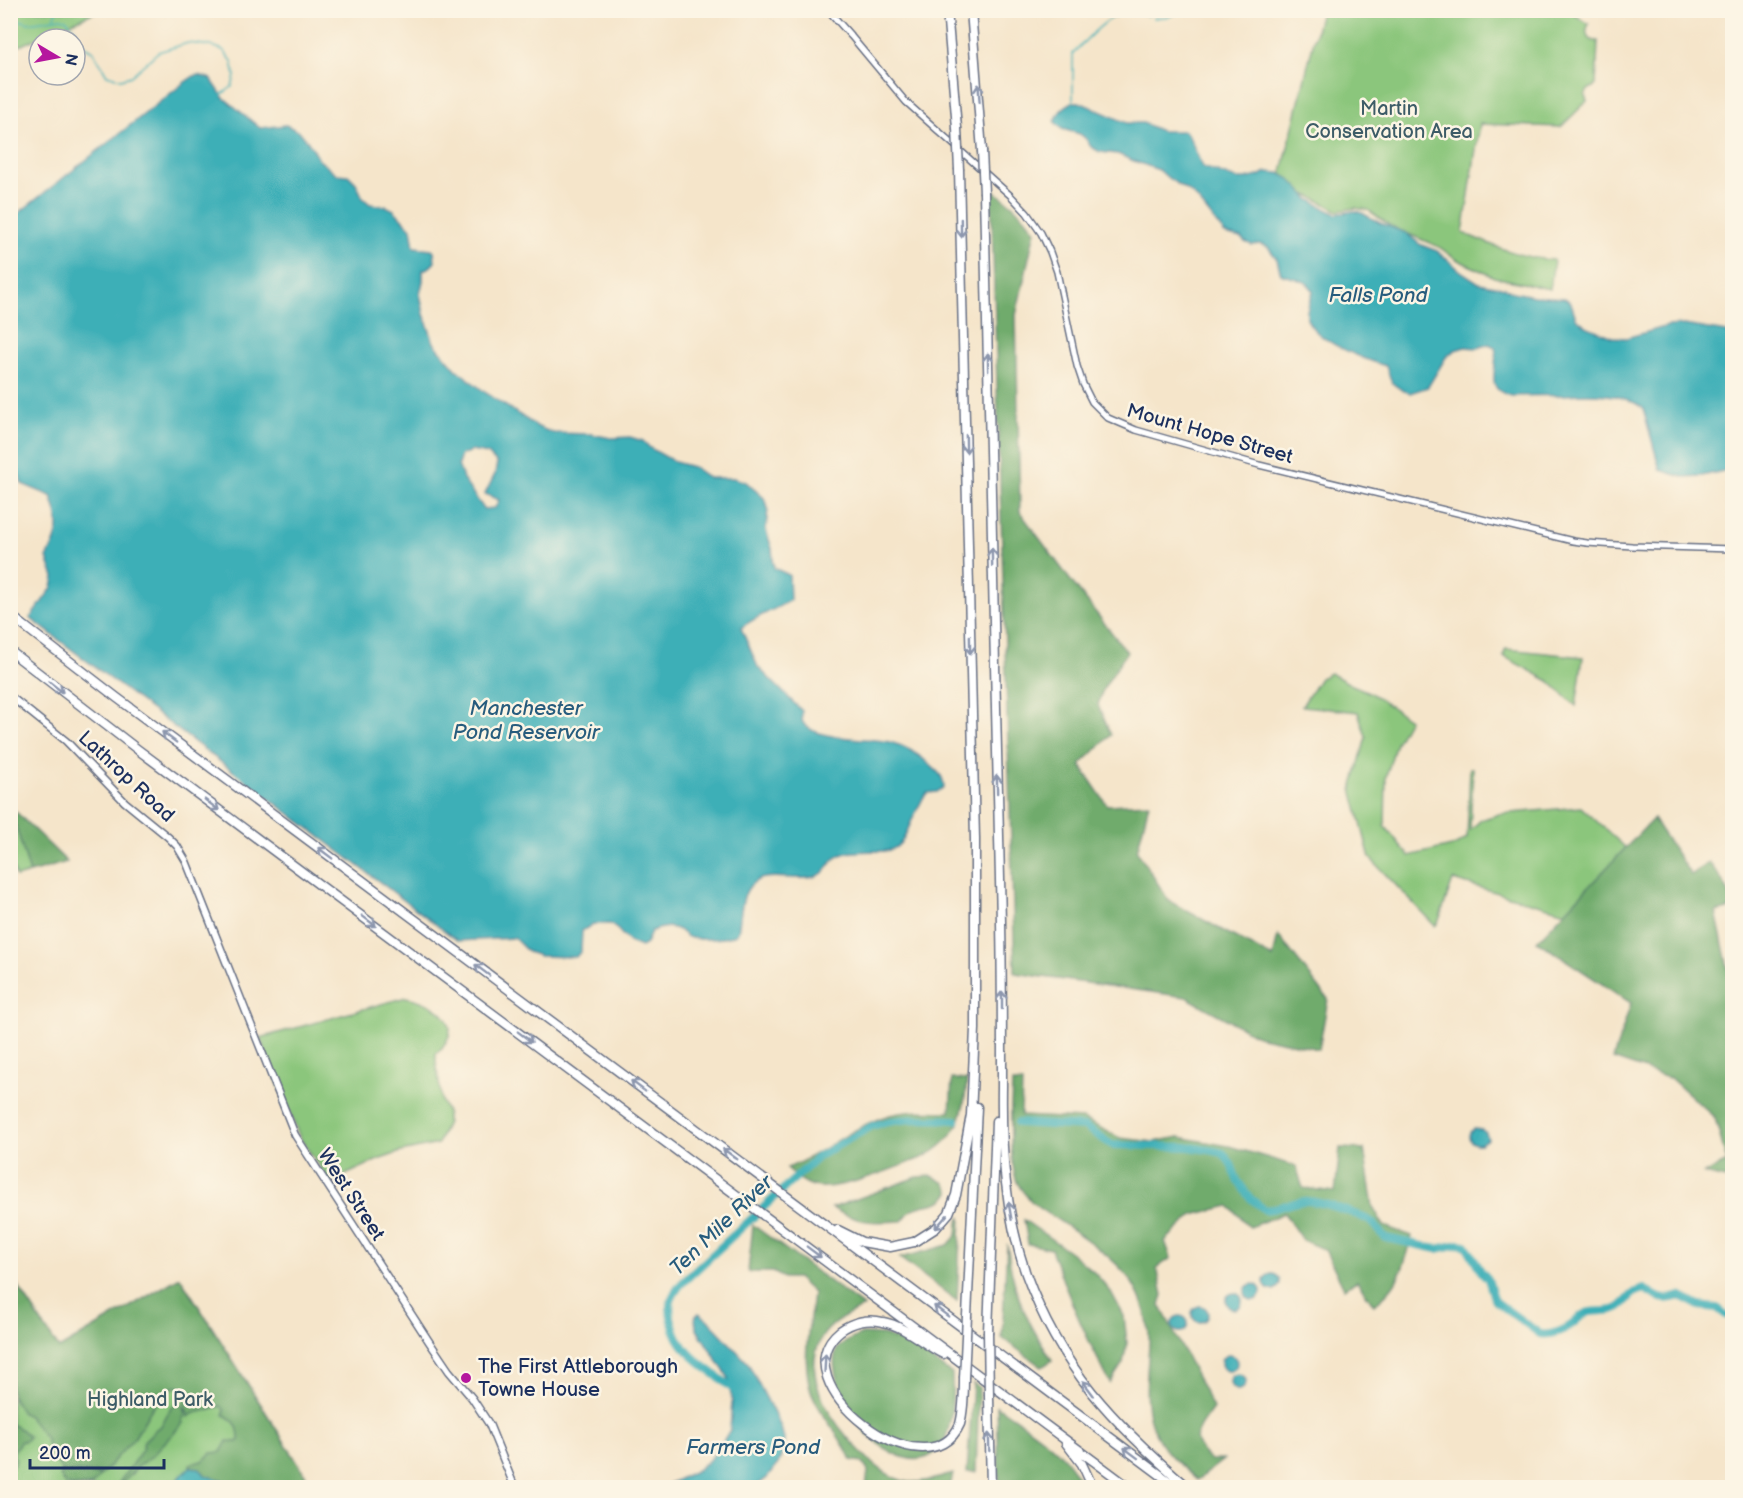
<svg xmlns="http://www.w3.org/2000/svg" width="1743" height="1498" viewBox="0 0 1743 1498" font-family="'Balsamiq Sans',sans-serif">
	<style>
		.green { fill: #8bc67c; stroke: #537a6d; stroke-width: 1.5 }
		.forest { fill: #70ab6c; stroke: #466d65; stroke-width: 1.5 }
		.water { fill: #3eafb7; stroke: #2c6f8a; stroke-width: 1.5; fill-rule: evenodd }
		.lines { fill: none; stroke-linecap: round; stroke-linejoin: round }
		.stream { stroke: #3eafb7; stroke-width: 1.5 }
		.river { stroke: #3eafb7; stroke-width: 8 }
		.tertiary-casing { stroke: #676f84; stroke-width: 8 }
		.secondary-casing { stroke: #676f84; stroke-width: 9 }
		.motorway-casing { stroke: #676f84; stroke-width: 11 }
		.tertiary { stroke: #fff; stroke-width: 5 }
		.secondary { stroke: #fff; stroke-width: 6 }
		.motorway { stroke: #fff; stroke-width: 8 }
		.motorway-bridge-casing { stroke: #676f84; stroke-width: 11; stroke-linecap: butt }
		.motorway-bridge { stroke: #fff; stroke-width: 8 }
		.oneway { stroke: #8d97ae }
		.poi-dot { fill: #b5179e; stroke: #fcf5e5; stroke-width: 2 }
		.labels { text-anchor: middle; stroke-width: 5; stroke-linejoin: round; paint-order: stroke }
		.park-label { font-size: 20px; fill: #3d5c67; stroke: #fcf5e5 }
		.street-label { font-size: 20px; fill: #1b2f5e; stroke: #fcf5e5 }
		.poi-label { font-size: 20px; fill: #1b2f5e; stroke: #fcf5e5; text-anchor: start }
		.water-label { font-size: 21px; font-style: italic; fill: #275c7d; stroke: #fcf5e5 }
	</style>
	<rect width="100%" height="100%" fill="#fcf5e5"/>
	<filter id="ink" filterUnits="userSpaceOnUse"><feTurbulence type="fractalNoise" baseFrequency=".0167" numOctaves="2"/><feDisplacementMap in="SourceGraphic" scale="12" xChannelSelector="R" yChannelSelector="G"/><feConvolveMatrix kernelMatrix="1 2 1 2 8 2 1 2 1" color-interpolation-filters="sRGB"/></filter>
	<filter id="wash" filterUnits="userSpaceOnUse"><feTurbulence type="fractalNoise" baseFrequency=".008" numOctaves="4" result="noise"/><feDisplacementMap in="SourceGraphic" scale="24" xChannelSelector="R" yChannelSelector="G"/><feGaussianBlur stdDeviation="1.35" result="paint"/><feColorMatrix in="noise" values="0 0 0 0 0 0 0 0 0 0 0 0 0 0 0 0 0 1.4 0 .05"/><feComposite in="paint" operator="in"/></filter>
	<g filter="url(#wash)">
		<rect width="100%" height="100%" fill="#f5e5ca"/>
		<path class="green" d="M10,11L11,10L97,11L15,48L14,45L11,47Z
			M1321,11H1569L1589,24C1584,33 1587,41 1598,41L1596,85L1588,90L1585,95L1587,101L1561,127L1480,124L1463,233C1492,245 1523,259 1554,260L1550,289L1494,277L1456,259L1439,247L1392,227L1368,210L1355,208L1338,211L1312,197L1279,184Z
			M1506,649L1583,657L1576,706L1549,681L1503,656Z
			M1330,673L1350,684L1371,693L1409,719L1396,743L1386,777L1385,826L1409,856L1456,845L1467,838L1470,768H1473L1470,830L1481,820L1499,814L1581,807L1626,848L1565,912L1453,880L1438,923L1435,926L1370,858L1352,789L1366,737L1358,712L1302,706L1320,678Z
			M11,815L14,820L30,873L16,877L11,862Z
			M406,997C438,1003 468,1025 436,1054V1062L442,1102L447,1112V1122L438,1144L401,1152L378,1160L330,1182L300,1138L260,1038Z
			M180,1277L313,1487L11,1488V1279L14,1280L59,1349Z"/>
		<path class="forest" d="M991,189C1010,202 1022,212 1035,231L1016,315L1020,512L1071,581L1127,652L1103,689L1098,705L1111,735L1080,765L1107,805L1149,803L1137,851L1169,901L1273,958L1278,935L1328,999L1319,1049L1257,1036L1186,997L1015,973Z
			M11,807L67,862L30,873L14,820L11,815Z
			M1653,819L1691,875L1709,862C1718,875 1733,892 1732,908L1716,912L1731,982H1732V1175L1725,1179L1704,1174L1727,1162L1715,1118L1669,1077L1668,1078L1613,1059L1631,1003L1537,941Z
			M952,1079L967,1080C964,1116 958,1139 924,1157C899,1166 837,1193 813,1186C802,1183 795,1175 787,1168C823,1154 852,1126 890,1115C910,1109 930,1112 950,1112Z
			M1012,1083H1022L1021,1116L1083,1119L1120,1138L1154,1142L1179,1137L1229,1146L1296,1166L1303,1188L1335,1192L1340,1148L1364,1149L1373,1207L1384,1226L1412,1236C1408,1254 1402,1277 1389,1291C1385,1296 1379,1300 1374,1305L1357,1281L1344,1288L1325,1250L1302,1240L1284,1213L1250,1227L1229,1206L1193,1215L1165,1241L1171,1258L1157,1268L1163,1295L1160,1305L1213,1408C1197,1431 1186,1439 1211,1460H1223L1197,1480C1182,1467 1166,1454 1157,1437C1140,1406 1148,1375 1149,1342C1150,1322 1142,1298 1131,1281C1109,1250 1065,1226 1034,1204C1027,1197 1021,1191 1017,1182C1008,1158 1011,1110 1012,1083Z
			M932,1176L945,1183L950,1192C940,1209 925,1201 912,1210C908,1213 905,1218 902,1221C872,1223 858,1223 832,1208L917,1177Z
			M961,1217L957,1301L900,1258L948,1245L957,1235L958,1222Z
			M1024,1220L1070,1252L1096,1274L1111,1292L1124,1316L1127,1343L1123,1363L1110,1383C1086,1338 1068,1297 1051,1249L1028,1244Z
			M753,1225L864,1307C848,1315 829,1323 821,1339C800,1380 835,1426 862,1453C874,1465 890,1479 908,1482C923,1483 938,1478 953,1474L950,1487H866L868,1471L862,1462L851,1460C841,1435 820,1416 811,1391C801,1360 810,1324 813,1293L797,1278H784L773,1272H748Z
			M1007,1244C1009,1255 1010,1267 1013,1277C1019,1307 1036,1335 1052,1360L1042,1367L1002,1338Z
			M180,1277L313,1487H234L222,1480L206,1476L199,1468L190,1467V1464L203,1461L211,1453L221,1452L227,1441L237,1442L239,1440C239,1427 236,1421 224,1415V1409L220,1406C209,1413 197,1409 188,1417C187,1408 183,1403 184,1393L180,1387H173L152,1408L135,1437L103,1473L66,1472L62,1471L48,1447L45,1437L28,1416L22,1413L11,1395L10,1279L14,1280L59,1349Z
			M862,1334L884,1335L908,1344L952,1374C953,1395 953,1434 938,1450C913,1475 872,1444 857,1421C849,1409 843,1397 838,1384C835,1374 831,1358 838,1348C844,1341 854,1338 862,1334Z
			M973,1383L979,1387L976,1472H967Z
			M178,1403C185,1406 188,1413 182,1420L183,1423L152,1456L139,1466L119,1487H116L142,1450L144,1441L156,1429L161,1426L170,1409Z
			M997,1406C1027,1428 1070,1450 1081,1487H999Z
			M11,1424L22,1430L29,1437L26,1440L20,1442L13,1453L16,1460L14,1465L11,1468Z
			M62,1472L66,1473L101,1475L91,1486C77,1485 62,1491 60,1473Z"/>
		<path class="water" d="M199,75L211,79L223,97L260,128L286,125L300,132L312,147L319,160L337,174L348,175L356,183L363,198L370,204L386,206L394,210L411,228L414,247L432,249L434,251L435,262L430,267L423,270V281L420,294L424,314L434,343L456,369L486,393L538,427L553,433L591,434L611,438L630,437L643,441L650,448L666,457L675,462L693,467L709,478H734L746,482L764,498L768,508L766,530L772,549L774,568L789,575L790,600C774,611 756,616 741,628L758,667L802,711C802,716 801,721 804,724C818,741 868,737 890,742C905,746 919,754 930,765C939,773 943,775 944,787L937,792L927,793L923,798C920,805 916,811 913,818C906,832 903,850 884,851C871,852 856,850 843,854C825,860 833,876 806,878C790,880 764,872 752,884C740,895 741,918 738,932C731,940 702,940 691,938C686,937 683,933 679,930C670,925 660,928 651,931L646,944L641,947L629,942L618,930L610,924H593L582,931L581,951L576,957L540,956L528,952L514,938L458,941L30,618L52,588L54,577L47,558C61,531 61,524 51,496L22,484L10,447L11,219L185,82L194,76ZM471,451L488,454L497,463L495,474L485,494L499,500L495,508L484,509L464,481L458,465L461,455Z
			M1073,102H1079L1127,123H1143L1161,131H1185C1194,142 1196,156 1203,167L1236,179H1246L1258,176L1267,172L1279,173L1290,179L1309,199L1326,209L1336,214L1355,211L1362,213L1380,223L1406,233L1421,245L1437,251L1462,272L1479,283L1505,288L1513,292L1534,296L1565,298L1571,303L1576,318L1588,327L1612,337L1626,338L1668,326L1684,325L1732,333V469L1702,476L1683,477L1660,470L1643,408C1621,392 1590,393 1565,395C1547,396 1530,395 1512,396C1481,390 1500,367 1495,347L1489,344L1478,348L1465,347L1455,350L1446,357L1428,387L1410,393L1402,390L1392,383L1386,366C1366,360 1314,341 1307,318C1305,310 1311,299 1313,291C1307,278 1292,279 1281,274L1277,259L1268,247L1260,244L1252,245L1245,242L1241,238L1225,234L1198,200L1190,192L1168,178L1159,170L1131,160L1118,154L1100,152L1091,147L1086,139L1080,134L1062,129L1055,122C1059,111 1063,107 1073,102Z
			M1474,1129L1482,1130L1486,1133L1488,1139L1480,1144C1472,1145 1467,1139 1470,1132Z
			M1264 1282a8 8 0 1 1 16 0a8 8 0 1 1-16 0Z
			M1245 1292a8 8 0 1 1 16 0a8 8 0 1 1-16 0Z
			M1226 1301a8 8 0 1 1 16 0a8 8 0 1 1-16 0Z
			M1192 1314a8 8 0 1 1 16 0a8 8 0 1 1-16 0Z
			M699,1313L707,1319L748,1363L781,1427L784,1439L783,1451L778,1464L767,1478L755,1487H663L697,1470L708,1461L717,1451L730,1430L732,1402L728,1377L696,1328L695,1317Z
			M1172 1324a8 8 0 1 1 16 0a8 8 0 1 1-16 0Z
			M1221 1363a8 8 0 1 1 16 0a8 8 0 1 1-16 0Z
			M1230 1382a8 8 0 1 1 16 0a8 8 0 1 1-16 0Z
			M190,1467L199,1468L206,1476L222,1480L234,1487H170Z"/>
		<g class="lines">
			<path class="stream" d="M10,17L29,23L60,18L66,19L76,30L84,46L93,51L107,75L121,79L131,76L158,52L188,43L212,46L223,50L232,61L235,76L232,87L221,95
				M54,17L58,10
				M1154,18L1171,16L1179,10
				M1073,102V53C1094,33 1117,1 1148,16"/>
			<path class="river" d="M1018,1123L1085,1127L1112,1145L1189,1147L1214,1151L1223,1153L1231,1164L1237,1180L1250,1198L1265,1210C1279,1209 1292,1201 1307,1201C1320,1201 1358,1214 1370,1221C1377,1225 1379,1233 1386,1238L1437,1249L1459,1244L1466,1245L1481,1271L1488,1279L1495,1301L1540,1334C1551,1336 1566,1330 1575,1322C1580,1317 1583,1313 1590,1312C1600,1310 1608,1313 1618,1308C1629,1302 1629,1292 1644,1289C1660,1298 1661,1302 1680,1296L1699,1306L1717,1308L1726,1315L1732,1317
				M737,1393C714,1370 680,1357 672,1322C668,1304 670,1298 681,1284L819,1156L872,1126C898,1117 928,1119 956,1120"/>
		</g>
	</g>
	<g filter="url(#ink)">
		<g class="lines">
			<defs>
				<path id="tertiary" d="M828,10L851,36L906,102L1011,196L1027,213L1041,233L1050,252L1057,272L1077,366L1083,384L1092,402L1108,418L1136,430L1259,465L1573,541L1587,543L1632,546L1732,549"/>
				<path id="secondary" d="M10,696L66,741L125,802L168,837L177,846L186,861L295,1135L430,1343L449,1371L472,1398L489,1424L515,1488"/>
				<path id="motorway" d="M947,10L957,128
					M971,10L982,151
					M984,193C990,436 995,679 1001,922C1002,977 1002,1031 1002,1086C1001,1150 1005,1213 1026,1274C1060,1368 1114,1424 1189,1488
					M10,615L116,697L1178,1488
					M10,651L137,749L1130,1488
					M838,1230L862,1242L890,1247L914,1242L936,1228L949,1213L956,1195L971,1115L975,1029V839L959,170
					M967,1316L977,1107
					M988,1332L996,1121
					M943,1354C923,1344 905,1326 883,1322C868,1318 852,1322 840,1331C776,1382 928,1498 960,1424C964,1409 964,1393 964,1378
					M989,1396L991,1488
					M1066,1443L1082,1464L1093,1488"/>
			</defs>
			<use href="#tertiary" class="tertiary-casing"/>
			<use href="#secondary" class="secondary-casing"/>
			<use href="#motorway" class="motorway-casing"/>
			<use href="#tertiary" class="tertiary"/>
			<use href="#secondary" class="secondary"/>
			<use href="#motorway" class="motorway"/>
			<defs>
				<path id="motorway-bridge" d="M957,128L959,170
					M982,151L984,193
					M988,1332L989,1396
					M964,1378L967,1316"/>
			</defs>
			<use href="#motorway-bridge" class="motorway-bridge-casing"/>
			<use href="#motorway-bridge" class="motorway-bridge"/>
		</g>
		<defs><path id="oneway-shaft" d="M-6 0H5M1.5-3L5.5 0L1.5 3" fill="none" stroke-width="1.6" stroke-linecap="round" stroke-linejoin="round" transform="scale(1.5)"/></defs>
		<g class="oneway">
			<use href="#oneway-shaft" transform="translate(979 93) rotate(-94)"/>
			<use href="#oneway-shaft" transform="translate(961 228) rotate(89)"/>
			<use href="#oneway-shaft" transform="translate(988 362) rotate(-91)"/>
			<use href="#oneway-shaft" transform="translate(966 444) rotate(89)"/>
			<use href="#oneway-shaft" transform="translate(992 557) rotate(-91)"/>
			<use href="#oneway-shaft" transform="translate(970 645) rotate(89)"/>
			<use href="#oneway-shaft" transform="translate(56 687) rotate(38)"/>
			<use href="#oneway-shaft" transform="translate(169 737) rotate(-143)"/>
			<use href="#oneway-shaft" transform="translate(997 784) rotate(-91)"/>
			<use href="#oneway-shaft" transform="translate(212 805) rotate(37)"/>
			<use href="#oneway-shaft" transform="translate(325 853) rotate(-143)"/>
			<use href="#oneway-shaft" transform="translate(369 921) rotate(37)"/>
			<use href="#oneway-shaft" transform="translate(482 970) rotate(-143)"/>
			<use href="#oneway-shaft" transform="translate(1002 1000) rotate(-90)"/>
			<use href="#oneway-shaft" transform="translate(525 1037) rotate(37)"/>
			<use href="#oneway-shaft" transform="translate(638 1086) rotate(-143)"/>
			<use href="#oneway-shaft" transform="translate(730 1154) rotate(-144)"/>
			<use href="#oneway-shaft" transform="translate(1010 1211) rotate(-100)"/>
			<use href="#oneway-shaft" transform="translate(941 1222) rotate(131)"/>
			<use href="#oneway-shaft" transform="translate(814 1252) rotate(37)"/>
			<use href="#oneway-shaft" transform="translate(941 1311) rotate(-143)"/>
			<use href="#oneway-shaft" transform="translate(825 1363) rotate(-87)"/>
			<use href="#oneway-shaft" transform="translate(1088 1388) rotate(-127)"/>
			<use href="#oneway-shaft" transform="translate(989 1442) rotate(-92)"/>
			<use href="#oneway-shaft" transform="translate(1131 1453) rotate(-143)"/>
		</g>
	</g>
	<circle class="poi-dot" cx="466" cy="1378" r="6"/>
	<g class="labels">
		<g class="park-label">
			<text x="1389" y="115">Martin<tspan x="1389" dy="23">Conservation Area</tspan></text>
			<text x="150" y="1406">Highland Park</text>
		</g>
		<g class="street-label">
			<text transform="translate(1210 433) rotate(16)" y="7">Mount Hope Street</text>
			<text transform="translate(127 776) rotate(43)" y="7">Lathrop Road</text>
			<text transform="translate(352 1194) rotate(57)" y="7">West Street</text>
		</g>
		<g class="poi-label">
			<text x="478" y="1373">The First Attleborough<tspan x="478" dy="23">Towne House</tspan></text>
		</g>
		<g class="water-label">
			<text x="1378" y="302">Falls Pond</text>
			<text x="526" y="715">Manchester<tspan x="526" dy="24">Pond Reservoir</tspan></text>
			<text transform="translate(721 1225) rotate(-44)" y="7">Ten Mile River</text>
			<text x="753" y="1454">Farmers Pond</text>
		</g>
	</g>
	<rect width="1743" height="1498" fill="none" stroke="#fcf5e5" stroke-width="36"/>
	<g transform="translate(57 57) rotate(100)"><circle r="28" fill="#fcf5e5" stroke="#a2a6af" stroke-width="1.5"/>
	<path d="M0-4.5L10 22L0 15L-10 22Z" fill="#b5179e"/>
	<text y="-9" font-size="16" font-weight="bold" text-anchor="middle" fill="#1b2f5e">N</text>
	</g>
	<path d="M30 1459v9h134v-9" fill="none" stroke="#1b2f5e" stroke-width="3"/>
	<text x="39" y="1459" font-size="18" fill="#1b2f5e" stroke="#fcf5e5" stroke-width="4.5" paint-order="stroke">200 m</text>
</svg>
